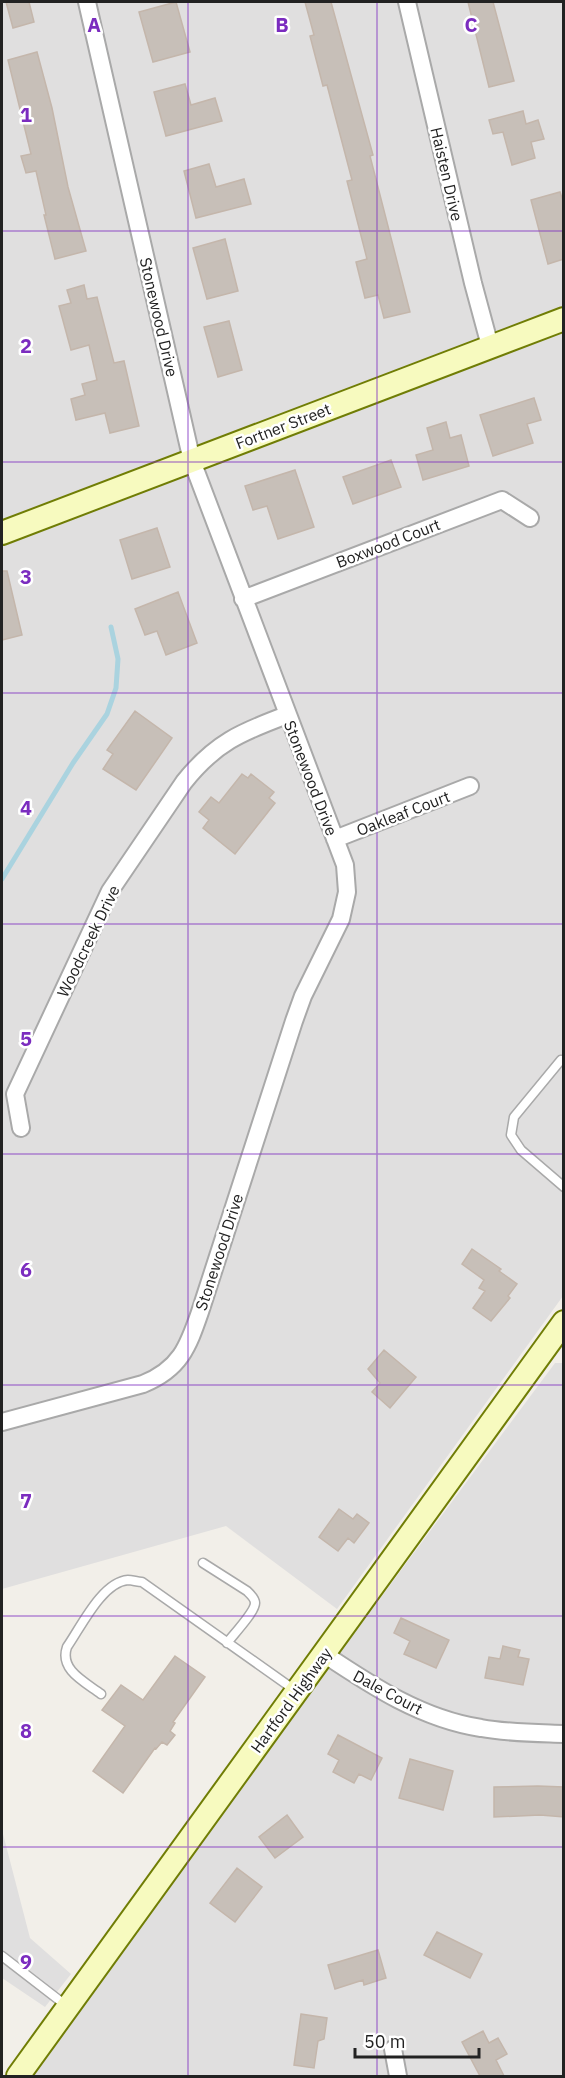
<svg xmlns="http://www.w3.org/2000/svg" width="565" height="2078" viewBox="0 0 565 2078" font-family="'IBM Plex Sans',sans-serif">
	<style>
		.residential { fill: #e0dfdf }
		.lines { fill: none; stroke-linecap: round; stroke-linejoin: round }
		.stream { stroke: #aad3df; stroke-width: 5 }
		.building { fill: #c7bfb8; stroke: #c4b6ab; stroke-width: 1.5 }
		.lane-casing { stroke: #a9a9a9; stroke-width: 11 }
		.street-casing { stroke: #a9a9a9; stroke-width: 20 }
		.secondary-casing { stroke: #707d05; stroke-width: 26 }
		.lane { stroke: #fff; stroke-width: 8 }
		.street { stroke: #fff; stroke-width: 16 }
		.secondary { stroke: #f7fabf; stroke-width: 22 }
		.grid { fill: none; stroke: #7b2cbf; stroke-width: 1.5; stroke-opacity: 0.55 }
		.labels { text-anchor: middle; stroke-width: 5; stroke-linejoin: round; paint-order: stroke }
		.street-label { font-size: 16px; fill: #222; stroke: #fff }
		.grid-label { font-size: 20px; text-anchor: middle; font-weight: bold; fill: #7b2cbf; stroke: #fff; stroke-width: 5; stroke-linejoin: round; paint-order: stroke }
	</style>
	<rect width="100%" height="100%" fill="#f2efe9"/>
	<path class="residential" d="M2,2H563V308L2,521Z
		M563,325V1296L337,1609L226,1526L2,1589V539Z
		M555,1363H563V2076H33L321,1678Z
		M2,1830L30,1938L71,1974L45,2007L2,1978Z"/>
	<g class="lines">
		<path class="stream" d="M2,879L73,763L107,714L116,688L118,659L111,627"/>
	</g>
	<path class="building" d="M6,2H29L34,22L13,28Z
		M176,2L190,52L153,62L139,12Z
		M305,2H331L373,155L370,156L410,312L384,318L378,295L365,298L356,262L367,259L347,181L352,180L327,85L323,86L310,36L314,35Z
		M468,2H493L514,81L489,87Z
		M37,52L52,108L68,187L86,251L55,259L44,215H46L36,171L26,173L21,156L31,154L8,60Z
		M185,84L191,105L215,98L222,121L166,136L154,92Z
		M523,111L526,124L538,120L544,139L531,142L535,158L512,165L503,132L493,134L489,120Z
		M209,164L216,187L244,179L251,204L196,218L184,171Z
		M560,192L564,204V259L548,264L531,200Z
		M225,239L238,291L207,299L193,248Z
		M84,285L87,299L97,297L114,363L124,361L139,426L110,433L105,413L76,420L71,399L85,395L82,384L97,380L89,345L71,350L59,306L71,303L67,290Z
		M229,321L242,370L218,377L204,327Z
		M534,398L541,420L527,424L533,443L493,456L480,415Z
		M446,422L450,438L461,435L469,466L423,480L416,455L433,450L427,428Z
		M391,460L401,487L353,504L343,477Z
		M295,470L314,527L278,539L267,506L253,510L245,486Z
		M157,528L170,567L132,579L120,540Z
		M2,571H7L22,635L2,640Z
		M178,592L197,643L166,655L157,631L145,635L135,609Z
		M135,711L172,738L136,790L103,769L113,754L107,750Z
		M242,774L248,778L251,774L274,792L269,798L275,803L235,854L203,828L209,820L199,812L211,797L219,803Z
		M472,1249L501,1269L499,1271L517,1284L508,1296L510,1298L491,1321L473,1308L485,1291L479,1288L484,1280L462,1264Z
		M384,1350L416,1377L390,1408L372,1392L380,1383L368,1369Z
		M339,1509L353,1519L357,1514L369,1523L354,1543L348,1538L338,1551L319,1537Z
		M401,1618L449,1640L436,1668L404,1654L410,1641L394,1633Z
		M503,1646L520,1650L518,1657L529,1659L523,1685L485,1678L489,1657L500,1659Z
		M175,1656L205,1677L173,1722L175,1723L170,1731L175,1735L167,1745L162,1742L156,1749L155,1748L123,1793L93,1771L125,1726L102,1710L121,1685L143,1700Z
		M338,1735L382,1758L371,1780L359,1774L354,1783L333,1772L339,1760L328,1754Z
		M410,1759L453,1771L443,1810L399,1798Z
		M538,1786L564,1787V1817L540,1815L494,1817V1787Z
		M287,1815L303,1837L275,1858L259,1837Z
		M237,1868L262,1887L235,1922L210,1903Z
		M437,1932L482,1954L470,1978L424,1955Z
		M378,1950L386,1978L364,1985L363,1980L335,1989L328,1965Z
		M301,2014L327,2018L324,2039L318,2041L314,2068L294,2065Z
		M483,2031L489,2043L498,2038L507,2054L496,2060L504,2076H480L462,2042Z"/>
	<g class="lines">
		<defs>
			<path id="lane" d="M561,1060L514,1117L511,1135L521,1150L564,1187
				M203,1563L247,1591C250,1594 255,1598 255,1603C255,1612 233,1635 227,1643
				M101,1694C85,1682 59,1670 67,1647C81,1627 102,1582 128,1580C132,1580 138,1582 142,1582L296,1691
				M2,1956L68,2007"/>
			<path id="street" d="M407,2L473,283L490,346
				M243,599L502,500L530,518
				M335,839L470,786
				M21,1128L15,1094L110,891L184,782C215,743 241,732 287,715
				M2,1422L143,1384C180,1369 188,1347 200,1312L294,1021L303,996L341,919L347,892L345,865L192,461L87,2
				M324,1654C372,1686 422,1719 481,1728C508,1733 536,1733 564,1734
				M393,2049L398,2076"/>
			<path id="secondary" d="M2,533L564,319
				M18,2076L564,1322"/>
		</defs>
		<use href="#lane" class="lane-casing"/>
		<use href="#street" class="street-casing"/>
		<use href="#secondary" class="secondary-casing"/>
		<use href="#lane" class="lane"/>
		<use href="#street" class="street"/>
		<use href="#secondary" class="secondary"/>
	</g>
	<path class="grid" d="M188,2V2076M377,2V2076M2,231H564M2,462H564M2,693H564M2,924H564M2,1154H564M2,1385H564M2,1616H564M2,1847H564"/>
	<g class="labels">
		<g class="street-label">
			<text transform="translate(447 174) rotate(77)" y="6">Haisten Drive</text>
			<text transform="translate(159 317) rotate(77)" y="6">Stonewood Drive</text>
			<text transform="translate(283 426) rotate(-21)" y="6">Fortner Street</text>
			<text transform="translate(388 543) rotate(-21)" y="6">Boxwood Court</text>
			<text transform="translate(311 778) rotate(69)" y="6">Stonewood Drive</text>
			<text transform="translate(403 813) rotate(-21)" y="6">Oakleaf Court</text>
			<text transform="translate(88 941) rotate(-64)" y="6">Woodcreek Drive</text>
			<text transform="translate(219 1252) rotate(-72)" y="6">Stonewood Drive</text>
			<text transform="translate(388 1692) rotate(28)" y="6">Dale Court</text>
			<text transform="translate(291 1700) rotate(-54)" y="6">Hartford Highway</text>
		</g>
	</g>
	<g class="grid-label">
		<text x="94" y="32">A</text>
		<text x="282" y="32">B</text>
		<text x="471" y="32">C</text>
		<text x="26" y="122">1</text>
		<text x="26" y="353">2</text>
		<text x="26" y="584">3</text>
		<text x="26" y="815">4</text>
		<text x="26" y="1046">5</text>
		<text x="26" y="1277">6</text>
		<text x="26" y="1508">7</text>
		<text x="26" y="1738">8</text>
		<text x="26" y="1969">9</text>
	</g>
	<rect width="565" height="2078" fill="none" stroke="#222222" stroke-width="6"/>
	<path d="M355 2048v9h124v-9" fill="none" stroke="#222222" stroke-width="3"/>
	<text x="364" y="2048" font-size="18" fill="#222222" stroke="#ffffff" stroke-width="4.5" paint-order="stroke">50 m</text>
</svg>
